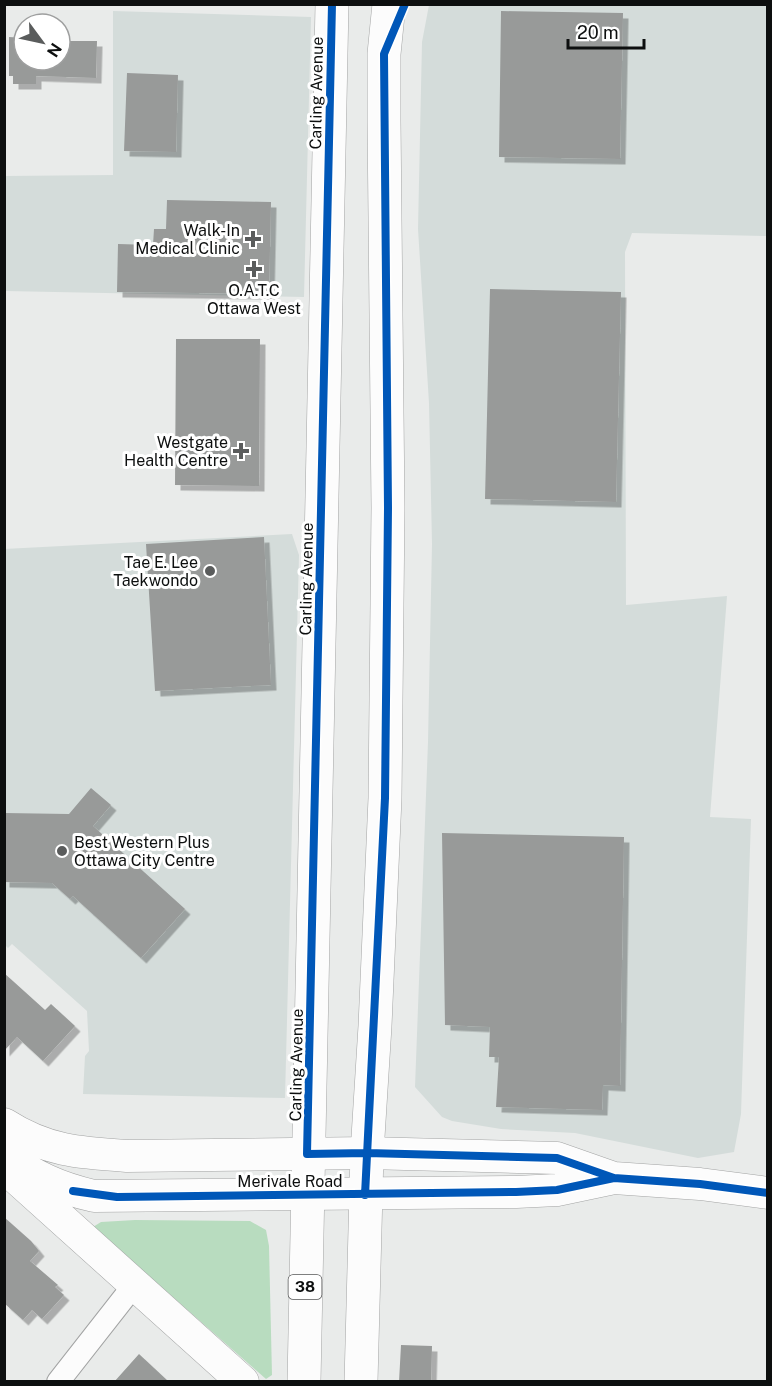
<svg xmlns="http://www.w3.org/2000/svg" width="772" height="1386" viewBox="0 0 772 1386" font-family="'Public Sans',sans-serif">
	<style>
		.built { fill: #d4dcda }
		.green { fill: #b8dcbf }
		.building { fill: #989a99; filter: url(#shadow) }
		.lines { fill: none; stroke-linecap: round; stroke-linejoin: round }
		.minor-casing { stroke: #a3a4a4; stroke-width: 24 }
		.secondary-casing { stroke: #a3a4a4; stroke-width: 33 }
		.primary-casing { stroke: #a3a4a4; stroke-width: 34 }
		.minor { stroke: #fcfcfc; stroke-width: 22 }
		.secondary { stroke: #fcfcfc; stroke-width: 32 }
		.primary { stroke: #fcfcfc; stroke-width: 33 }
		.cycleway-casing { stroke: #fff; stroke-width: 11 }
		.cycleway { stroke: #0057b8; stroke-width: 8 }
		.poi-dot { fill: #5a5c5c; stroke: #fff; stroke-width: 2 }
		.labels { text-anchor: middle; stroke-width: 6; stroke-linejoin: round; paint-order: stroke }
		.shield { fill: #fff; stroke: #565757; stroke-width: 1.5 }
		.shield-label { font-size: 15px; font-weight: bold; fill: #0d0f0f }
		.street-label { font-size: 16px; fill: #0d0f0f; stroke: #fff }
		.poi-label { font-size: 16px; fill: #0d0f0f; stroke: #fff; text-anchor: end }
	</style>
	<defs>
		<filter id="shadow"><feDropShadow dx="5.5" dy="5.5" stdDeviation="0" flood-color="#0004"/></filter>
	</defs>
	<rect width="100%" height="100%" fill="#e9ebea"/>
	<path class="built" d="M429,5H767V236L632,233L625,252L626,605L727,596L710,817L751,819L741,1114L734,1152L698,1158L575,1133L501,1129L452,1121L442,1117L415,1087L428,742L432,544L429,403L418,229L422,42Z
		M113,11L311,17L304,297L5,291V176L113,175Z
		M292,534L299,555L285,1098L83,1094L85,1056L89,1051L87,1011L12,944L8,948L5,945L4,549Z"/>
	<path class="green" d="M135,1220L250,1221L266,1230L269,1246L272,1375L266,1379L93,1227L101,1222Z"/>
	<path class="building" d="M501,11L623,13L620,159L499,157Z
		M9,37L24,38V60H60V41H97L96,78L36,76V84H13V76H9Z
		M127,73L178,75L176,152L124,151Z
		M167,200L271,202L269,294L117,292L118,244L153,245L154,229H166Z
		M490,289L621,292L616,502L485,499Z
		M176,339H260L259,486L175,485Z
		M264,537L271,685L155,691L146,544Z
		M91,788L111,805L93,826L185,909L141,958L73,896L70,899L52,883L4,882V813L69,814Z
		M442,833L624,837L620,1086L603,1085L602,1110L496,1107L499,1057H489L490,1027L445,1025Z
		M4,973L45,1010L51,1004L75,1026L43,1061L17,1037L4,1051Z
		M4,1217L31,1241L39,1251L30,1261L58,1285L55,1287L64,1295L42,1319L32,1310L23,1320L4,1303Z
		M401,1345L432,1346L431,1382H399Z
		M139,1354L169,1382H114Z"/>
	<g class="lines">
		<defs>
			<path id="minor" d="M58,1382L134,1285"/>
			<path id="secondary" d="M4,1124C46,1151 79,1153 127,1156L367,1153L557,1158L614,1178L700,1184L768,1193
				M4,1154C32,1176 59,1188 94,1196L516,1192L557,1190L614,1178
				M14,1176L243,1382"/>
			<path id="primary" d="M304,1382L332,4
				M361,1382L367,1153L375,1026L385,798L388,508L384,121V54L389,4"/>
		</defs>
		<use href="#minor" class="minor-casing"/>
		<use href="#secondary" class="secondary-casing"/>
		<use href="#primary" class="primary-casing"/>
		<use href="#minor" class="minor"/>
		<use href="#secondary" class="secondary"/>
		<use href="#primary" class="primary"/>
		<defs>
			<path id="cycleway" d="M332,4L307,1154L367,1153L557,1158L614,1178L700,1184L768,1193
				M73,1191L117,1197L516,1192L557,1190L614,1178
				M365,1195L385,798L388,508L384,54L405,4"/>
		</defs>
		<use href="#cycleway" class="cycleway-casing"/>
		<use href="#cycleway" class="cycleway"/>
	</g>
	<g class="poi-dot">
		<path d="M250 230h6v6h6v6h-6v6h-6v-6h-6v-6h6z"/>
		<path d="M251 260h6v6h6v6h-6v6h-6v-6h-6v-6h6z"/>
		<path d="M238 442h6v6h6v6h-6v6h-6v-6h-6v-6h6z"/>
		<circle cx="210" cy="571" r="6"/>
		<circle cx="62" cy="851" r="6"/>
	</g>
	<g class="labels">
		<rect class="shield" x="288.5" y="1275" width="33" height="24" rx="4.5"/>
		<g class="shield-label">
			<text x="305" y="1292">38</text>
		</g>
		<g class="street-label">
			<text transform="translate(316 93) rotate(-89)" y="6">Carling Avenue</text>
			<text transform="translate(306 579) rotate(-89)" y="6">Carling Avenue</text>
			<text transform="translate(296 1065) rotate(-89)" y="6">Carling Avenue</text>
			<text x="290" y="1187">Merivale Road</text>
		</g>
		<g class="poi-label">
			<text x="240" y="236">Walk-In<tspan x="240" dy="18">Medical Clinic</tspan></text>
			<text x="254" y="296" text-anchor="middle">O.A.T.C<tspan x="254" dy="18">Ottawa West</tspan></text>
			<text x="228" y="448">Westgate<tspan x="228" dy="18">Health Centre</tspan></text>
			<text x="198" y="568">Tae E. Lee<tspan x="198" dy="18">Taekwondo</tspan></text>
			<text x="74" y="848" text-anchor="start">Best Western Plus<tspan x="74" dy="18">Ottawa City Centre</tspan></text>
		</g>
	</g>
	<rect width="772" height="1386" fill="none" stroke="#0d0f0f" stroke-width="12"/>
	<g transform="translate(42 42) rotate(123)"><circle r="28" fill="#ffffff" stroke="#9e9f9f" stroke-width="1.5"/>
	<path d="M0-4.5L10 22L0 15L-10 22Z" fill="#5a5c5c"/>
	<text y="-9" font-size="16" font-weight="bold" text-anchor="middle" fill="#0d0f0f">N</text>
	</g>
	<path d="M568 39v9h76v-9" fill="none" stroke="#0d0f0f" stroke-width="3"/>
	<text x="577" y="39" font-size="18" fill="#0d0f0f" stroke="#ffffff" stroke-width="4.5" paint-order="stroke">20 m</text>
</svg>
